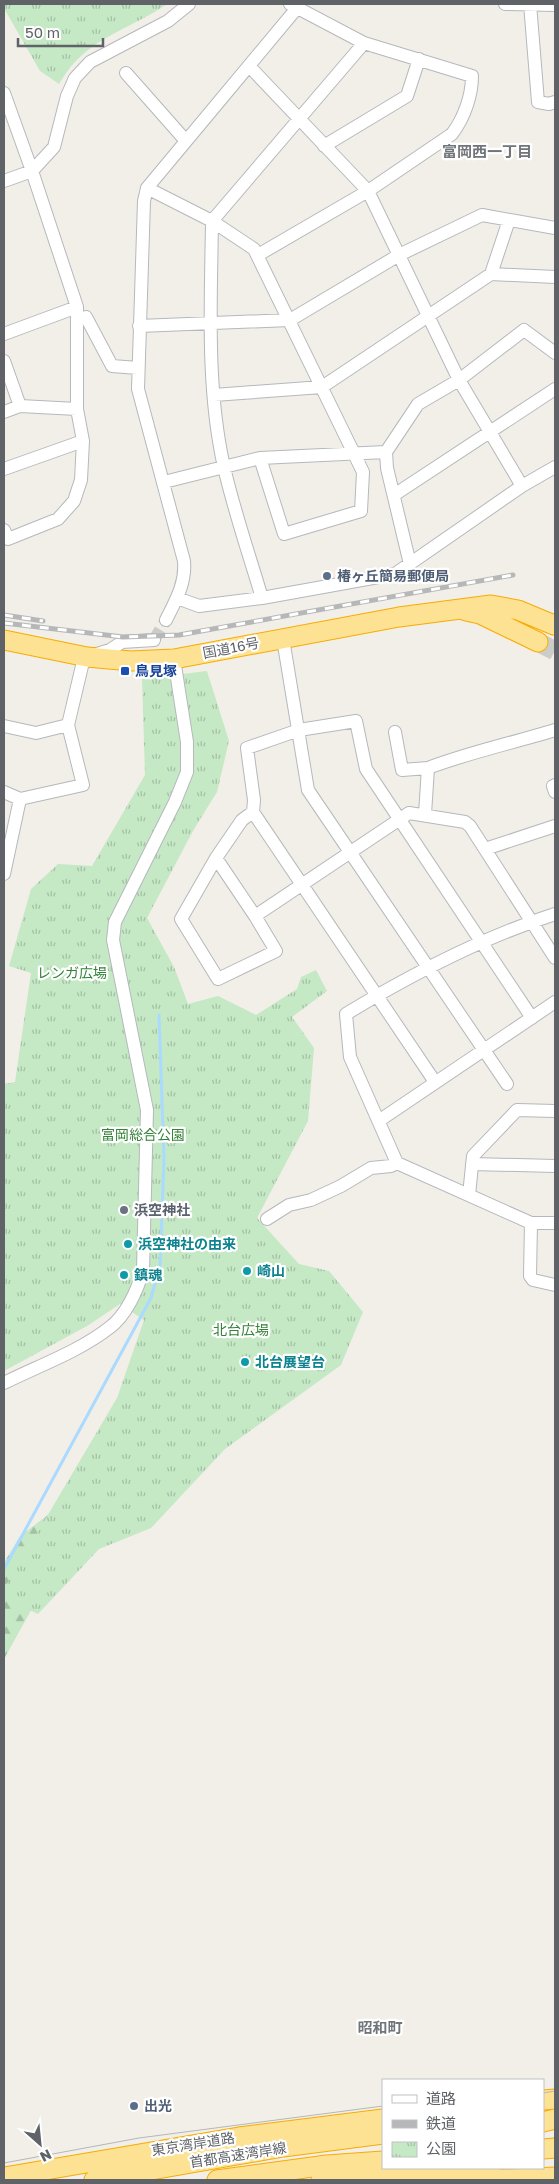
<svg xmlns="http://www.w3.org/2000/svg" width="559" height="2184" viewBox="0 0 559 2184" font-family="'Golos Text','Noto Sans JP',sans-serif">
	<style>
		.forest { fill: url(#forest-firs) }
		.park { fill: url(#park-tufts) }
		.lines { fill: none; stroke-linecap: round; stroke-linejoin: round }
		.stream { stroke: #aadaff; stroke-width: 3 }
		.minor-tunnel { stroke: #ccccc8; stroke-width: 12; stroke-dasharray: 12 6; stroke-linecap: butt }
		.highway-tunnel { stroke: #ccccc8; stroke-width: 19; stroke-dasharray: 19 9; stroke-linecap: butt }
		.minor-casing { stroke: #b5b8bc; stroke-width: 14 }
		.highway-casing { stroke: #f9ab00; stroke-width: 21 }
		.minor { stroke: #fff; stroke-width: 12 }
		.highway { stroke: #fde293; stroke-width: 19 }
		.tram { stroke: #b6b7b8; stroke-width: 1 }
		.rail-casing { stroke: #b6b7b8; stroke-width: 5 }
		.rail { stroke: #fff; stroke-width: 3; stroke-dasharray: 9; stroke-linecap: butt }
		.service-dot { fill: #5c6f8a; stroke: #fff; stroke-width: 2 }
		.transit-dot { fill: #1a4fb4; stroke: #fff; stroke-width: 2 }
		.worship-dot { fill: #6b7280; stroke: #fff; stroke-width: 2 }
		.culture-dot { fill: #0f9aa8; stroke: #fff; stroke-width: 2 }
		.labels { text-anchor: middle; stroke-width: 4.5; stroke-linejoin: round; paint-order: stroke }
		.service-label { font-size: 14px; font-weight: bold; fill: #4e5e75; stroke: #fff; text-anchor: start }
		.street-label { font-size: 14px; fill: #5f6368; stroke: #fff }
		.transit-label { font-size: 14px; font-weight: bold; fill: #164399; stroke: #fff; text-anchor: start }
		.park-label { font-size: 14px; fill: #348238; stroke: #fff }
		.worship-label { font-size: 14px; font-weight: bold; fill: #5b616d; stroke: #fff; text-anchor: start }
		.culture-label { font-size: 14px; font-weight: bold; fill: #0d838f; stroke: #fff; text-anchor: start }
		.neighbourhood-label { font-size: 15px; font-weight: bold; fill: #70757a; stroke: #fff }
	</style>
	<defs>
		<pattern id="forest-firs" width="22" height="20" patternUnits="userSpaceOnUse" patternTransform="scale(1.25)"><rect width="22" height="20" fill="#c5e8c5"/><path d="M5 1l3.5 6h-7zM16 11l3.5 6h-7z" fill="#a3c0a4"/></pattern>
		<pattern id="park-tufts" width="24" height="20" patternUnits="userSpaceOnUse" patternTransform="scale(1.25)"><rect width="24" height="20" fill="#c5e8c5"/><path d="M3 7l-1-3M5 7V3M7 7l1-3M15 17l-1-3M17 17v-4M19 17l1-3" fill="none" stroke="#a3c0a4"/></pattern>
	</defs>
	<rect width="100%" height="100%" fill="#f1efe8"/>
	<path class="forest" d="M61,1505L65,1549L4,1659V1563L20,1536Z"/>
	<path class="park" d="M5,4H167C137,25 100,35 75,62C69,68 64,76 59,84L40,71L5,10Z
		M207,671L229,741L217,792L194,829L147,918L174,967L188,1004L218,996L256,1015L297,989L301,977L316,970L327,991L292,1017L314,1048L308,1121L257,1218L299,1264L329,1271L363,1312L341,1365L225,1449L151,1528L99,1549L38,1614L4,1598V1589L117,1398L144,1320L120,1304L87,1326L4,1371V1084L15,1082L31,973L9,966L31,889L58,864L92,866L145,775L142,679Z"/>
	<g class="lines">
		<path class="stream" d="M4,1569L151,1298L160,1266L164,1158L159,1015"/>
		<path class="minor-tunnel" d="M154,640L166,620"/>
		<path class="highway-tunnel" d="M538,642L555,651"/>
		<defs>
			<path id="minor" d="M505,4L555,5
				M530,4L538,102L549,104L555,102
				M249,66L368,191L459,380L522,486
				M126,73L186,141
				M4,93L32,171L77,307V409L83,441L81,480L74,501L58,519L8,539L4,530
				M324,146L407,96L419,59
				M4,181L32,171L54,147L67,96L75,78L90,62L168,21L189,4
				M147,188L212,221L254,249L363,472L361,511L284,534L260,458
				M258,255L368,191L452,134C464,118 472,96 472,76L364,43L290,4
				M491,274L555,277
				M78,319L86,317L112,366L138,368
				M139,326L290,320L399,255L482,215L555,228
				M4,334L77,307
				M4,361L20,406L77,409
				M214,395L322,387L491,274L509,220
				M4,412L20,406
				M4,469L83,441
				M164,482L260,458L386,452
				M394,495L555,389
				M410,564L387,468L386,452L418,404L459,380L524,330L555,353
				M177,598L199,606L262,598L395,574L522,486L555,467
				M262,598C249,554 234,511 224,467C206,387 211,302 212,221L364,43
				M166,620C176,600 186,583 184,561L138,389L144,201L147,188L297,8
				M283,639L308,790L507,1084
				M4,726L36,733L68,725
				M395,732L402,770L428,768
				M555,785L553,786L555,792
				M4,792L20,799L83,785L68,725L82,666L87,657L110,650L122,642L154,640
				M253,812L242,820L216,858L255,916L409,813L465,822L470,826L555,958
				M425,814L428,768C470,752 513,743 555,730
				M485,849L555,826
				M216,858L181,919L218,979L276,951L255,916
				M4,874L20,799
				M555,914C481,938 412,974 346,1014L350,1057L397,1163L531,1223H555
				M435,1082L253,812L254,800L247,748L299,730L356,721L366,769L532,1018
				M380,1120L555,1002
				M472,1164L555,1166
				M469,1195L473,1156L517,1110L555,1111
				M267,1219L289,1205L311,1200L341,1186L371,1168L391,1166L397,1163
				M531,1223L530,1276L533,1280L555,1285
				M4,1383C38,1366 78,1352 109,1328C126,1316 138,1289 143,1270L147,1110L113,940L115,922L175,802L187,772V742L174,659"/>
			<path id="highway" d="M466,611L480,614L538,642
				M4,640L87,657L131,661L174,659L399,617L491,605L518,610L554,625
				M543,2100L555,2099
				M543,2122L555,2119
				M543,2149L555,2148
				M4,2177L239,2137L383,2119
				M94,2180L283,2147L383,2134
				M217,2180L327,2165L383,2161
				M321,2180L491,2168
				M482,2180L555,2177"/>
		</defs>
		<use href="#minor" class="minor-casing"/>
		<use href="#highway" class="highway-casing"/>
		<use href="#minor" class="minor"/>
		<use href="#highway" class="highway"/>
		<path class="tram" d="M543,2093L555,2091
			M4,2163L139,2138L383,2106"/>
		<defs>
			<path id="rail" d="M4,615L43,621
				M4,623L123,637L179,635L513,575"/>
		</defs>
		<use href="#rail" class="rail-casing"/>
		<use href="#rail" class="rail"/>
	</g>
	<g class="service-dot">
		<circle cx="327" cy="576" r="5"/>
		<circle cx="134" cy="2106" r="5"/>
	</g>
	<rect class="transit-dot" x="120" y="666" width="10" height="10" rx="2.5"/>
	<circle class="worship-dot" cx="124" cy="1210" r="5"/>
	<g class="culture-dot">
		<circle cx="128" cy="1244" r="5"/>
		<circle cx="247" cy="1271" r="5"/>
		<circle cx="124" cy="1275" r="5"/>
		<circle cx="245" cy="1362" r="5"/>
	</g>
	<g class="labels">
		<g class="service-label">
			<text x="337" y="581">椿ヶ丘簡易郵便局</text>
			<text x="144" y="2111">出光</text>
		</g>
		<g class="street-label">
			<text transform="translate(231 648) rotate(-11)" y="5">国道16号</text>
			<text transform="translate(193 2144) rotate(-9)" y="5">東京湾岸道路</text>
			<text transform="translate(238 2155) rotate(-9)" y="5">首都高速湾岸線</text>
		</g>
		<g class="transit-label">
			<text x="135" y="676">鳥見塚</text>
		</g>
		<g class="park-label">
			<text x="72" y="978">レンガ広場</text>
			<text x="143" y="1140">富岡総合公園</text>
			<text x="241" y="1335">北台広場</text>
		</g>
		<g class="worship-label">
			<text x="134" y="1215">浜空神社</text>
		</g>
		<g class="culture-label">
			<text x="138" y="1249">浜空神社の由来</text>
			<text x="257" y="1276">崎山</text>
			<text x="134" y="1280">鎮魂</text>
			<text x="255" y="1367">北台展望台</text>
		</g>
		<g class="neighbourhood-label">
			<text x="487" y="157">富岡西一丁目</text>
			<text x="380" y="2033">昭和町</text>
		</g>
	</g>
	<rect width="559" height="2184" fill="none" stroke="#5f6368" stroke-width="10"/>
	<rect x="382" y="2079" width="162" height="90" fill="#ffffff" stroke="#bfc1c3"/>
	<rect x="392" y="2095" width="25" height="8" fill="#ffffff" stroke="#bfc1c3"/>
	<text x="426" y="2104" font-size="15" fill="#5f6368">道路</text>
	<rect x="392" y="2120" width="25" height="8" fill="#b6b7b8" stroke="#bfc1c3"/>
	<text x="426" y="2129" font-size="15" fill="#5f6368">鉄道</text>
	<rect x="392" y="2142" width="25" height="15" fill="url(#park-tufts)" stroke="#bfc1c3"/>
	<text x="426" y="2154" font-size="15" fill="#5f6368">公園</text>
	<g transform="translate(40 2144) rotate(153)" stroke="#ffffff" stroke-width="4" paint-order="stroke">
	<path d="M0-4L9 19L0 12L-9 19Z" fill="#5f6368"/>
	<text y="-8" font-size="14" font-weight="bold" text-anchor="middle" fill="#5f6368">N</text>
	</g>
	<path d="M18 38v8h85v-8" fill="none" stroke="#5f6368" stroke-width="2.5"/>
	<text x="25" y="38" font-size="15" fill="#5f6368" stroke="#ffffff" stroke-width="4" paint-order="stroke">50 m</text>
</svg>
